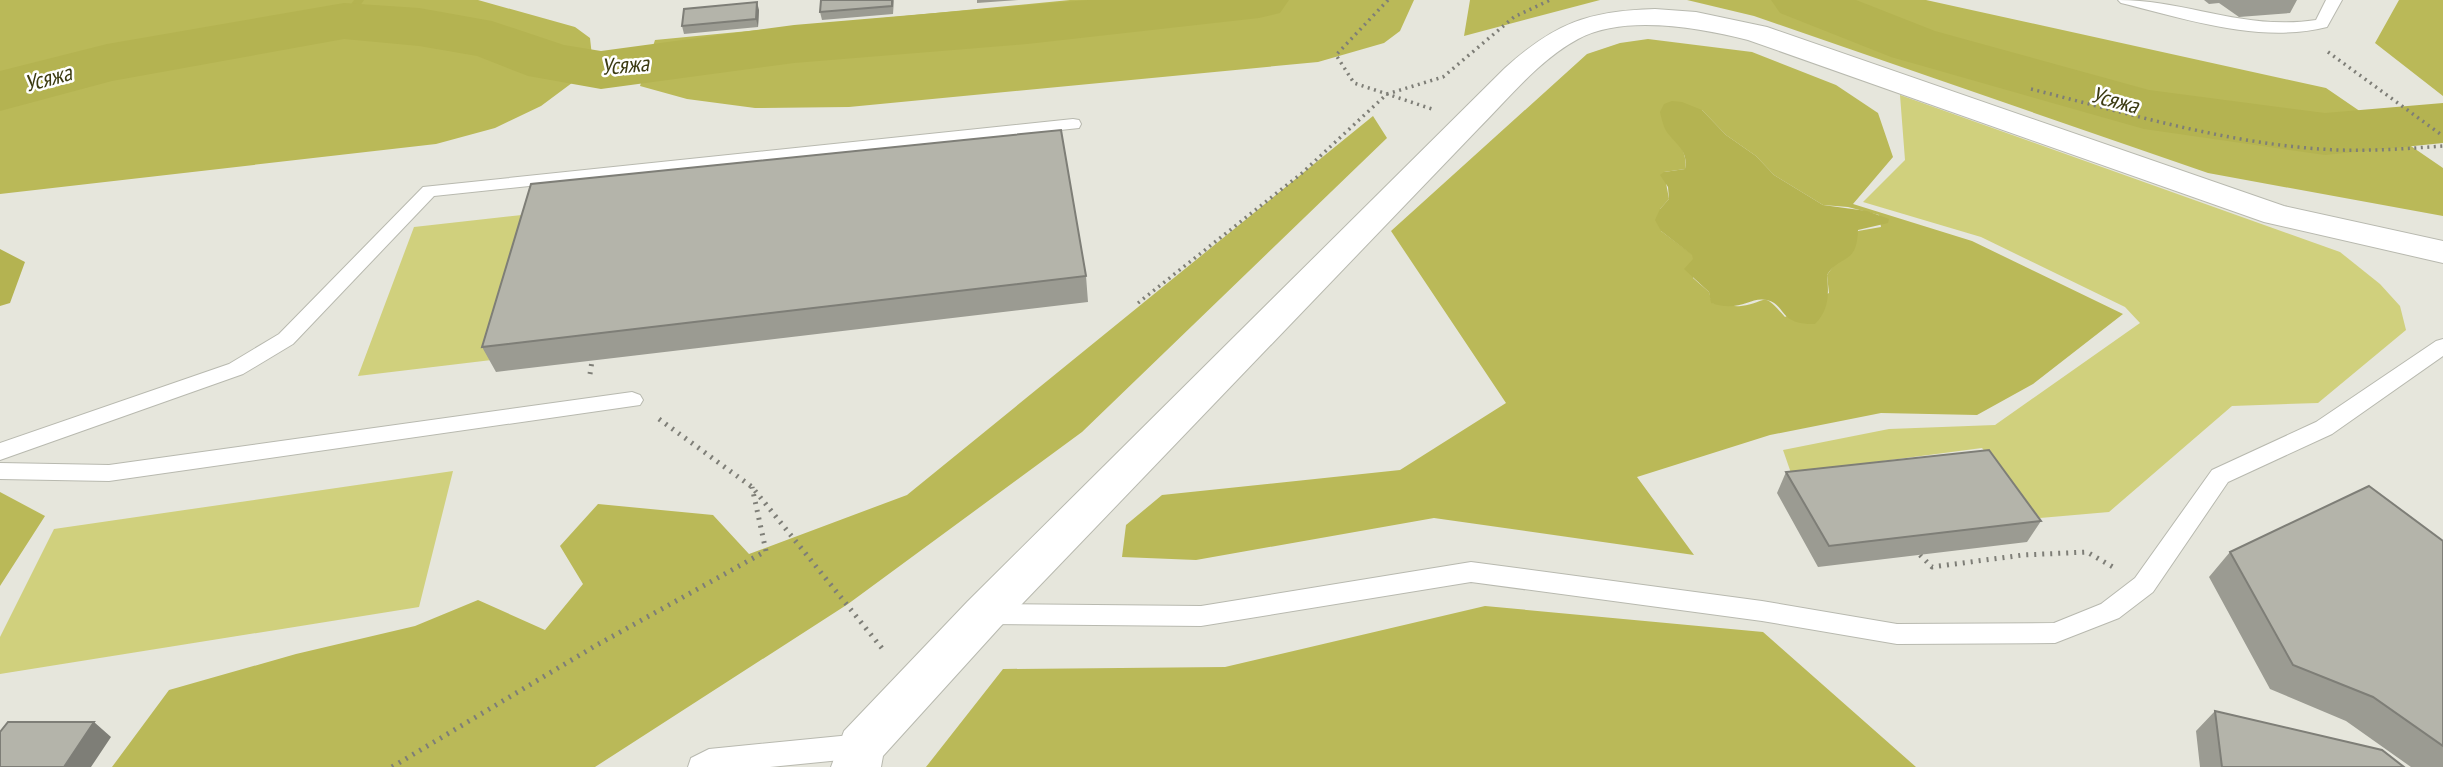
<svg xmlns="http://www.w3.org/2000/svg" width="2443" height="767" viewBox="0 0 2443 767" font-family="'PT Sans Narrow',sans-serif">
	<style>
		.green { fill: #d0d07d }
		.forest { fill: #bab958; fill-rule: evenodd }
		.water { fill: #b4b351 }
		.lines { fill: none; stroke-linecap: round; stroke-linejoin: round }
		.stream { fill: #b4b351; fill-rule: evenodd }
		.river { fill: #b4b351; fill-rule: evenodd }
		.lane-casing { stroke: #b8b9af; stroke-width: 2 }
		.street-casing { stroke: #b8b9af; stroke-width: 2 }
		.path-far1 { stroke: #7e7e77; stroke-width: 3.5; stroke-dasharray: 2 4.5; stroke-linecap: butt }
		.path { stroke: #7e7e77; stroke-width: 5; stroke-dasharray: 2 6; stroke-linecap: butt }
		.lane { fill: #fff; fill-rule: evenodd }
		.street { fill: #fff; fill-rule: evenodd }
		.wall { fill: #9b9b92 }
		.shaded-wall { fill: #7e7e77 }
		.building { fill: #b4b4aa; stroke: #7e7e77; stroke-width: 2 }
		.labels { text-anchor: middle; stroke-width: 5; stroke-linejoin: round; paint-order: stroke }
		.far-water-label { font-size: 23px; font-style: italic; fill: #3c3b12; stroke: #fff }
	</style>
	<rect width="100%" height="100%" fill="#e6e6dc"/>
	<path class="green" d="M1900,95L2340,252L2380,284L2400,306L2406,330L2318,403L2232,406L2109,512L2040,518L1982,448L1791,473L1783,450L1889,429L1995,425L2140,323L2125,307L1981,237L1863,202L1905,160Z
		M540,213L500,359L358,376L414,227Z
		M453,471L419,607L0,674V637L54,529Z"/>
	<path class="forest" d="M0,0H478L575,27L590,38L592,56L580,77L541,106L495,128L436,144L0,194Z
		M1070,0H1414L1400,31L1384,43L1318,62L849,107L755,108L687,99L640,86L655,40Z
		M1470,0H1600L1464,36Z
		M1687,0H1926L2326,88L2443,168V216L2208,173L1754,16Z
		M2399,0H2443V96L2375,43Z
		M1648,39L1752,52L1836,85L1878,113L1893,157L1853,204L1972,241L2123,314L2033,384L1977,415L1881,413L1770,435L1637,477L1694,555L1434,518L1196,560L1122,557L1126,525L1162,495L1400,470L1506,403L1391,231L1587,54L1620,43ZM1702,110L1726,135L1756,156L1774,175L1823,205L1848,207L1879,215L1881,227L1858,231L1827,275L1829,293L1785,317C1760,289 1769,303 1741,306C1732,307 1721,304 1712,303L1709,292L1693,278V255L1661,231L1660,209L1669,199L1664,172L1685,169C1688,151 1677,141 1666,129Z
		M1373,116L1387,138L1082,432L848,604L595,767H112L169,690L296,654L415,626L478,600L545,630L583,584L560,546L598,504L713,515L749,554L907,495Z
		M0,492L45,516L0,586Z
		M1485,606L1763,632L1916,767H926L1003,669L1225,667Z"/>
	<path class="water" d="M1672,101L1682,102L1702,110L1726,135L1756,156L1774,175L1823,205L1867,211L1889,219L1888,223L1858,230C1857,266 1840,254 1827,275C1829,294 1829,310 1815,324C1778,325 1787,305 1767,300C1750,296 1740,313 1711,303L1709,292L1684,269L1693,259L1692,255L1661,231L1655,220L1660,209L1669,199L1668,187L1660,175L1664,172L1685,169C1689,149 1674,144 1665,129C1663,124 1661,117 1660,112L1664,104Z
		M0,249L25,262L10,303L0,306Z"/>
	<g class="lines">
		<path class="stream" d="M354,0H364L348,23H340L339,21Z"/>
		<path class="river" d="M1088,0H1289L1280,13L1259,18L1027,44L794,63L601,89L528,76L477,56L419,46L344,39L112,81L0,111V71L107,44L344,3L419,8L492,21L564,45L601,51L794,25Z
			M1771,0H1856L1935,31L2149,90L2325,113L2443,103V143L2325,155L2144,129L1891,57L1780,13Z"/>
		<defs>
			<path id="lane" d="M2118,0C2187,0 2244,31 2316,20L2326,0H2342L2327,27C2260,44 2186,19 2121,3Z
				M1073,119L1079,120L1081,124L1079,128L434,196L293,344L243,374L0,460V443L229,364L279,334L423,187Z
				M2443,339V356L2332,434L2228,482L2153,592L2119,618L2055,643L1897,644L1762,621L1471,582L1201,626L984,624L975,621L972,614L975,607L984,604L1201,606L1471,562L1762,601L1897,624L2054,623L2101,604L2135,578L2212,470L2316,422L2436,341Z
				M632,392L640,395L643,400L640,405L109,481L0,479V463L109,465Z
				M861,734L870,738L874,746L870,754L861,758L770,767H688L691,758L709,749Z"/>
			<path id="street" d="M1655,9L1696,12L1767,27L2284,206L2443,241V263L2264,222L1748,40C1699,28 1625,14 1578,39C1539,60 1509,98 1478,129L1000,627L883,756L881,767H831L844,731L968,601L1505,68C1555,23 1588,11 1655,9Z"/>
		</defs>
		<use href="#lane" class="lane-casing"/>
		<use href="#street" class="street-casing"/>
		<path class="path-far1" d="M1388,0L1336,55L1354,83L1432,109
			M2328,52L2443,136
			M2031,89C2126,113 2222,142 2320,149C2361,152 2402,149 2443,146
			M1138,303L1302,173L1387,94L1443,77L1514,17L1550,0"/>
		<path class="path" d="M590,374L592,361
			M659,419L752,487L885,652
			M1920,555L1932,567L2023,555L2087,552L2113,567
			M392,767L595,646L766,551L752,487"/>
		<use href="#lane" class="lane"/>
		<use href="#street" class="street"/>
	</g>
	<path class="wall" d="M894,0L893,14L822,20L820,12Z
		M977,0H1018L977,3Z
		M2204,0H2297L2290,13L2239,17L2219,3L2209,4Z
		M759,10L758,27L684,34L682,26Z
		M1086,276L1088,302L496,372L482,347Z
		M1786,472L2041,521L2027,542L1818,567L1777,493Z
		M2443,541V767H2411L2346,721L2270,689L2209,577L2230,552Z
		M2215,711L2404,767H2200L2196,731Z"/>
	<path class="shaded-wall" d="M757,2L759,10L758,27L756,19Z
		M94,722L111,737L91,767H64Z"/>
	<path class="building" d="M821,0H892V6L820,12Z
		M757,2L756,19L682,26L684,9Z
		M1061,130L1086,276L482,347L531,184Z
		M1989,450L2041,521L1829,546L1786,472Z
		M2369,486L2443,541V746L2373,697L2293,665L2230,552Z
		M2215,711L2382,750L2404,767H2222Z
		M8,722H94L64,767H0V732Z"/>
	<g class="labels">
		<g class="far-water-label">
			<text transform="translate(625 65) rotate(-5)" y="8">Усяжа</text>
			<text transform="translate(48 78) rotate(-15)" y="8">Усяжа</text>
			<text transform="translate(2115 100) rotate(15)" y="8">Усяжа</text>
		</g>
	</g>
</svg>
